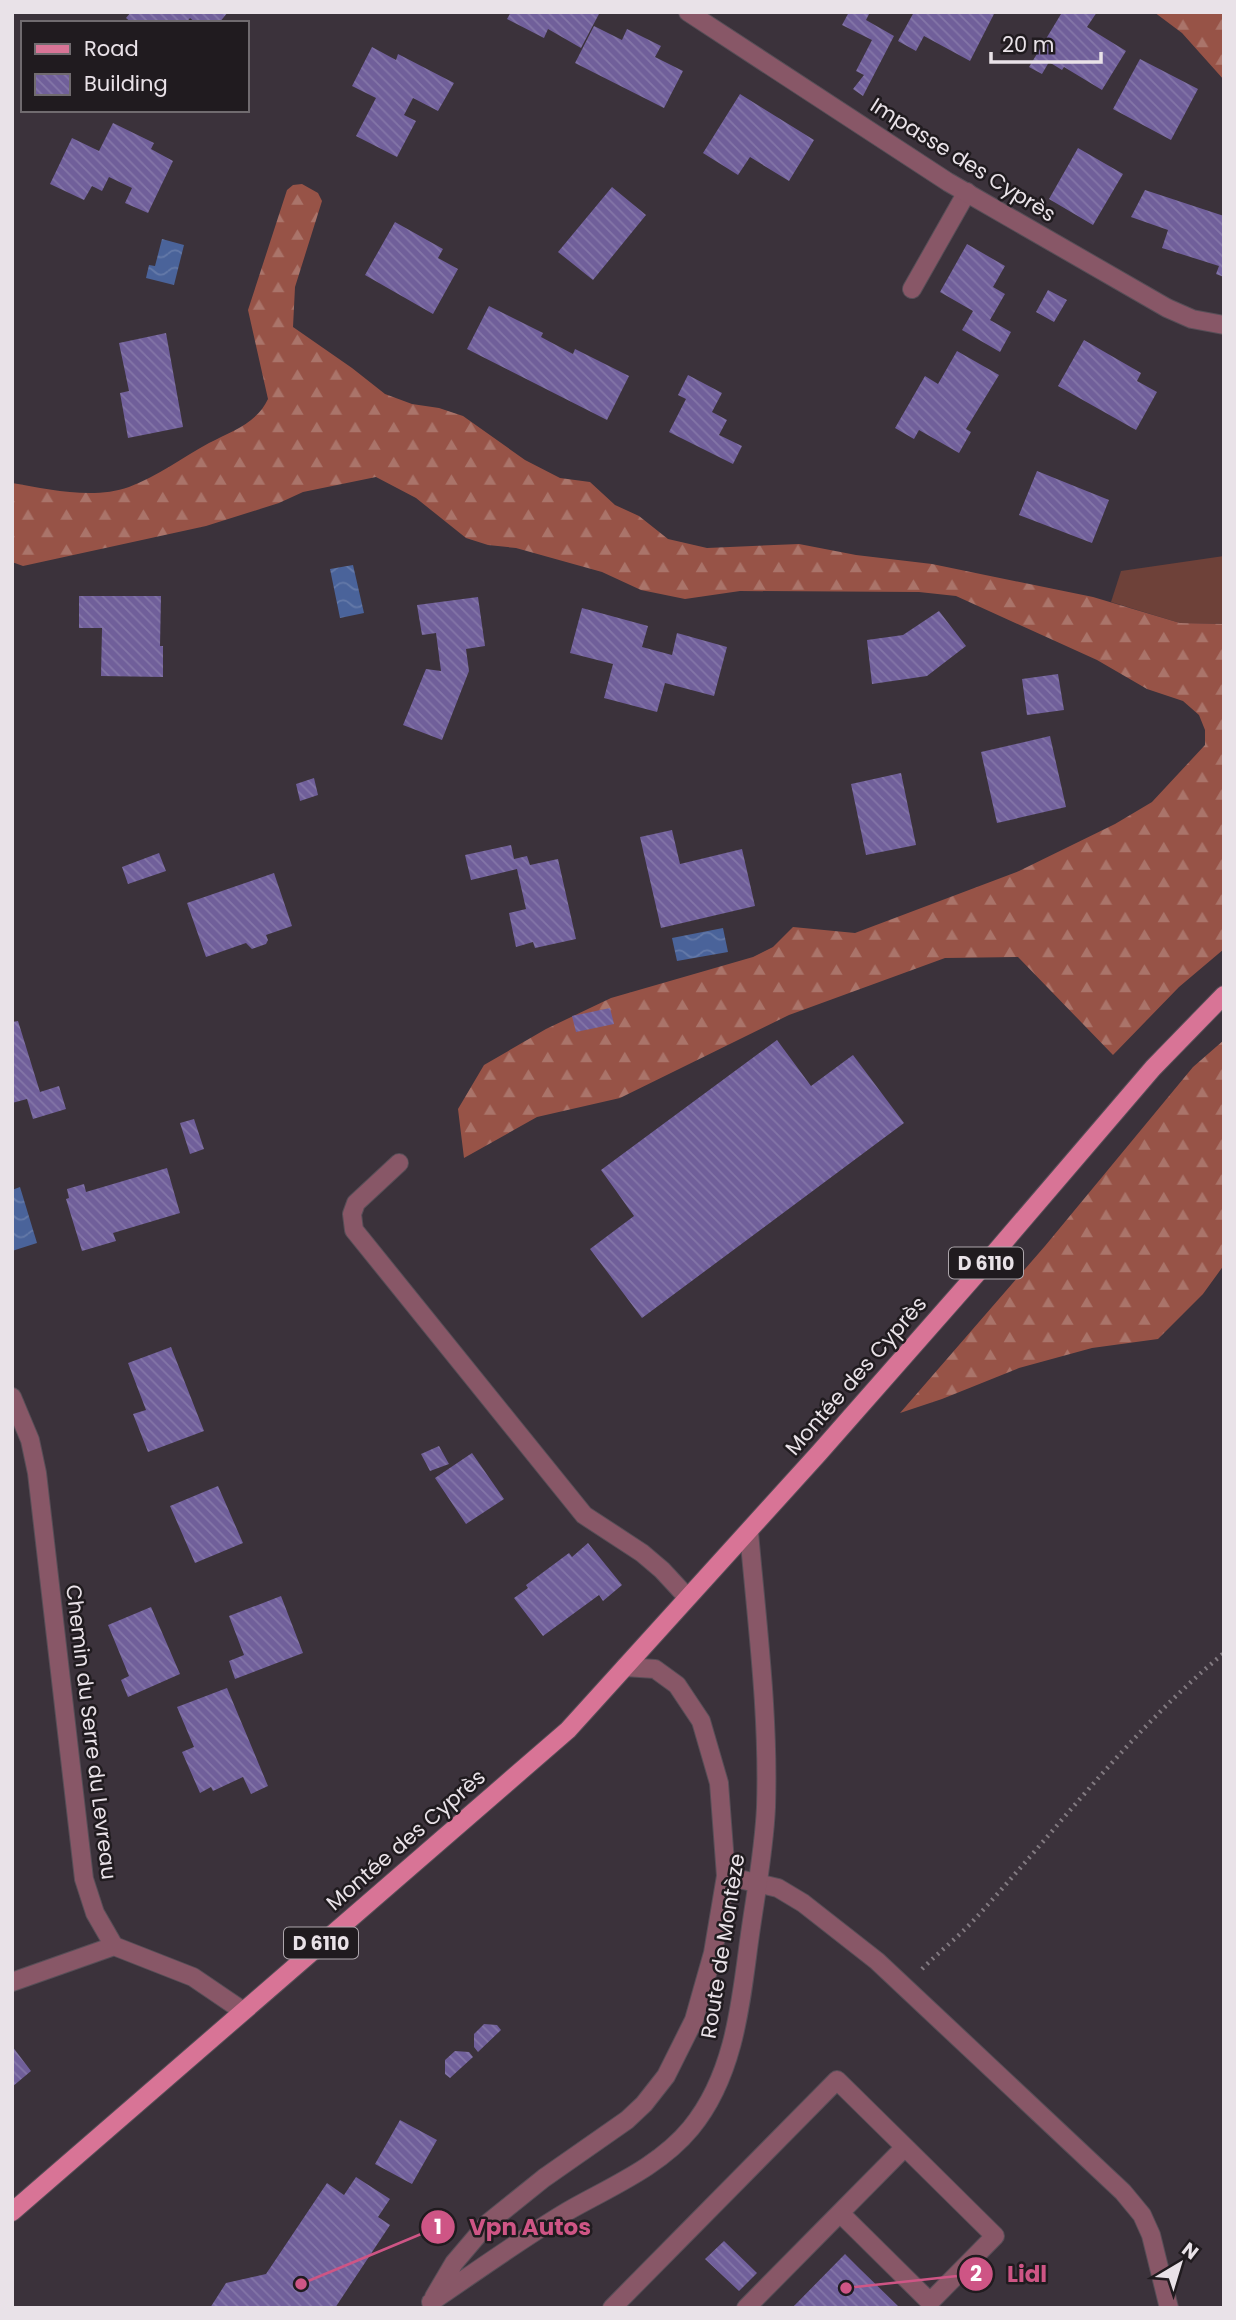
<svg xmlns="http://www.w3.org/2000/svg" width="1236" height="2320" viewBox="0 0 1236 2320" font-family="Poppins,sans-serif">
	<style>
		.grass { fill: #6e4139 }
		.forest { fill: url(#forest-firs) }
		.water { fill: url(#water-waves) }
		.building { fill: url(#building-back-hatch) }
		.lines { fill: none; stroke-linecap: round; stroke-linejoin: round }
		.service-casing { stroke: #574e57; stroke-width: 20 }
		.minor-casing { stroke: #574e57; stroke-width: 20 }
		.tertiary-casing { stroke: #574e57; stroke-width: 20 }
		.primary-casing { stroke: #574e57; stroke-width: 20 }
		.path { stroke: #827a81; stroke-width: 4.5; stroke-dasharray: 2 5; stroke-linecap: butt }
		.service { stroke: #885767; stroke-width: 18 }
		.minor { stroke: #885767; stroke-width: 18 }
		.tertiary { stroke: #885767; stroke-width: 18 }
		.primary { stroke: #d87496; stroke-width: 18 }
		.labels { text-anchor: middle; stroke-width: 5; stroke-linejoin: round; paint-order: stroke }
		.shield { fill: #201b1f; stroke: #ada6ac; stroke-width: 2 }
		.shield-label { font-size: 19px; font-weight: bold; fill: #e9e2e8 }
		.street-label { font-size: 21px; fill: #e9e2e8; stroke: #201b1f }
		.leader { fill: none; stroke: #ce5585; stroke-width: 2.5 }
		.callout-dot { fill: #ce5585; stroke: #201b1f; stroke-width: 2.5 }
		.mark-label { font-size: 21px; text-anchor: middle; font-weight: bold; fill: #fff }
		.callout-label { font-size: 23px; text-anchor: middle; font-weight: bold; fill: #ce5585; stroke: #201b1f; stroke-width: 5; stroke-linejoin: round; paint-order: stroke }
	</style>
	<defs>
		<pattern id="forest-firs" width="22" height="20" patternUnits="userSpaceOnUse" patternTransform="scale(1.75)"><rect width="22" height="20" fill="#975347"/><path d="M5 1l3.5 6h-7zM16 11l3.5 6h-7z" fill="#aa746a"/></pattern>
		<pattern id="water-waves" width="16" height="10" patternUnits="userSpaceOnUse" patternTransform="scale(1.75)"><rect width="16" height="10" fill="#4a639a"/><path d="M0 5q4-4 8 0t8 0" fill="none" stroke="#6479a8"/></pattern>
		<pattern id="building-back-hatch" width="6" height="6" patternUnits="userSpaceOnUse" patternTransform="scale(1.75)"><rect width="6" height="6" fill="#705f9a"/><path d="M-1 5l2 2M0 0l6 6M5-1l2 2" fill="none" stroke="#8476a8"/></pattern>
	</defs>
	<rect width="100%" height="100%" fill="#3b323b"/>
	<path class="grass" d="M1224,556V624L1180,623L1111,602L1121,571Z"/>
	<path class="forest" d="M1154,12H1224V80L1182,33Z
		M302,184L318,193L322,201L295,287L293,327L352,368L385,394L412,404L439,408L463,416L525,460L560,478L590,482L615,505L639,516L668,539L707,548L799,544L856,555L932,564L1093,597L1180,623L1224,624V949L1179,987L1113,1055L1018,957L945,958L789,1015L620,1098L537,1117L464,1158L458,1109L484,1065L546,1029L611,998L753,957L773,947L793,927L855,933L1019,871L1115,824L1152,802L1205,745V730L1199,715L1183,701L1147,689L1097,660L956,596L919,592L740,591L685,599L641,590L602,572L516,548L488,545L466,538L416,498L376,477L303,492L279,503L206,526L23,566L12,562V483C48,489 93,500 129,487C158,476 183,457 209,443C232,431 257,423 268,399L248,310L287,190L293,185Z
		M1224,1040V1265L1203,1294L1158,1339L1092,1348L1019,1368L942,1399L900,1413L1045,1246L1193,1067Z"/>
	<path class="water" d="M162,239L184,245L174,285L146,278L149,265L155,266Z
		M353,565L364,613L340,618L330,569Z
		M723,928L728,952L677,961L672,938Z
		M20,1187L37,1243L12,1251V1190Z"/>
	<path class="building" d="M131,12H228L219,23H196L190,18L186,23H132L126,18Z
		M511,12H600L581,48L548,29L544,38L507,19Z
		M849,12H870L866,20L894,36L863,96L853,89L864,75L856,71L872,40L842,25Z
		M914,12H995L970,61L924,36L916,51L898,41Z
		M1058,12H1097L1087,27L1126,51L1102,90L1064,67L1062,70L1049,62L1042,74L1029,67L1061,14Z
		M594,26L622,40L627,29L661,46L655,57L683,71L664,108L575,63Z
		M372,47L396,60L398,54L454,83L438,111L413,98L404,115L416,121L397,157L356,136L376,98L352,86Z
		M1140,59L1198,89L1171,140L1113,109Z
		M740,94L814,140L789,181L750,157L738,175L703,153Z
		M113,123L154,143L151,149L173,161L148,213L125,203L132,188L109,177L102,191L92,186L84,200L50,184L72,138L99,151Z
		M1078,148L1123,174L1093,225L1049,199Z
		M612,187L646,215L593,280L558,252Z
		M1145,190L1224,216V277L1216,274L1219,266L1162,248L1168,230L1131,217Z
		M395,222L443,249L438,258L458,269L433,314L365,275Z
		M967,244L1005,266L993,287L1005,294L990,320L1011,332L1000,352L962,330L973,311L940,292Z
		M1048,290L1067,300L1054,322L1036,312Z
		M489,306L543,333L541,337L573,354L575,349L629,376L607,420L467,349Z
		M166,333L183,427L128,438L120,393L129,391L119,343Z
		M1084,340L1141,373L1137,381L1157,392L1136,430L1058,386Z
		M957,351L999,375L966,429L971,432L959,453L919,430L914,439L895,428L925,376L938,384Z
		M688,375L722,393L712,412L727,420L719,435L742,446L733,464L669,432L686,399L678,395Z
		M1037,471L1109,500L1092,543L1019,515Z
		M79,596H161L160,646H163V677L101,676L102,628H79Z
		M478,597L485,646L466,649L469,671L442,740L403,725L426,669L441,671L436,633L422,635L417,605Z
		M582,608L648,626L642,647L672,655L677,633L727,647L714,696L665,683L657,712L604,698L613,664L570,653Z
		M939,611L966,646L927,676L872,684L867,640L903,635Z
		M1058,674L1064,710L1027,715L1022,679Z
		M1050,736L1066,807L997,823L981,752Z
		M901,773L916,845L866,855L851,784Z
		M314,778L318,795L300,801L296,784Z
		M672,830L680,864L742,849L755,906L661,928L640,837Z
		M511,845L514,859L527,856L530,865L558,859L576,939L535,948L533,942L516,947L509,913L526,909L517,869L471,880L465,855Z
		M159,853L166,871L128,884L122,867Z
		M274,873L292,926L266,935L268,940L266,944L252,949L246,943L206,957L187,903Z
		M610,1008L614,1024L576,1032L572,1016Z
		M18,1021L40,1092L59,1086L66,1109L33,1119L27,1099L12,1103V1022Z
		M777,1040L811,1086L853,1055L904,1123L642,1318L590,1249L634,1216L601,1170Z
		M194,1119L204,1149L190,1154L180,1123Z
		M167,1168L180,1213L113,1233L116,1241L82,1251L66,1199L69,1198L67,1189L84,1184L86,1192Z
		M171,1347L204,1431L148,1452L133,1414L146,1410L128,1363Z
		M439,1446L449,1464L430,1471L421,1454Z
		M472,1453L504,1499L466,1524L435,1478Z
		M218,1486L243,1543L195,1563L170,1506Z
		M588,1543L622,1585L603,1601L599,1595L543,1636L514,1598L528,1588L526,1585L569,1553L572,1557Z
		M281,1596L303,1653L235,1679L229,1661L244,1655L229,1616Z
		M151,1607L180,1674L128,1697L121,1680L129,1676L108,1625Z
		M227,1688L268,1786L251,1794L243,1777L213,1791L211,1787L200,1793L182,1752L194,1747L177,1707Z
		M484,2024L497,2025L501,2030L478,2052L474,2047V2034Z
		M12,2046L31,2071L12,2087Z
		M455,2051L469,2052L473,2057L450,2078L445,2074V2060Z
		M400,2120L437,2140L412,2184L375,2164Z
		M356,2177L390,2199L378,2217L390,2225L335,2308H210L226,2283L266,2274L327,2183L344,2195Z
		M724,2241L757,2273L739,2291L705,2259Z
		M845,2254L860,2269L900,2308H792Z"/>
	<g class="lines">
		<defs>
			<path id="service" d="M912,289L967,192
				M840,2213L930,2302L995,2236L905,2147
				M612,2308L837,2080L905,2147L746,2308"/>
			<path id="minor" d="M688,12L948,182L1167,308L1192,319L1224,325
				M399,1163L356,1203L352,1214L354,1230L584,1515L642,1553L662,1570L687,1597
				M12,1397L30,1440L37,1473L84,1879L95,1913L114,1946
				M726,1876L778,1888L803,1903L877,1961L1123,2192L1142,2215L1151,2235L1169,2308
				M12,1982L114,1946L193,1977L243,2011"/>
			<path id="tertiary" d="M434,2297L454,2263L488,2223L544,2178L627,2120L644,2104L666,2076L694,2020L713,1953L726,1876L719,1783L701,1721L677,1685L655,1669L625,1667
				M431,2302C477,2271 521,2239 568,2211C610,2187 659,2167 691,2128C732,2078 740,2011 748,1949C754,1902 764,1854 766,1807C769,1715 757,1624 749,1532"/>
			<path id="primary" d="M12,2212L568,1730L819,1453L980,1270L1153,1068L1224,995"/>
		</defs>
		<use href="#service" class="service-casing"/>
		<use href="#minor" class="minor-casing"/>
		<use href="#tertiary" class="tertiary-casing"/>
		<use href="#primary" class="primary-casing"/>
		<path class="path" d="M922,1969C939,1952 957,1938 973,1921C1056,1831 1129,1732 1224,1653"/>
		<use href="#service" class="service"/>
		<use href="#minor" class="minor"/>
		<use href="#tertiary" class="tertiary"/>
		<use href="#primary" class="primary"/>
	</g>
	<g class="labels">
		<g class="shield">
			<rect x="949" y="1247.5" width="74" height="31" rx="5"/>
			<rect x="284" y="1927.5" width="74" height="31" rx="5"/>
		</g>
		<g class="shield-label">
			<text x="986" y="1270">D 6110</text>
			<text x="321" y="1950">D 6110</text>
		</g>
		<g class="street-label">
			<text transform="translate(963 160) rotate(32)" y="7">Impasse des Cyprès</text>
			<text transform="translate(856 1376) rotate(-49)" y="7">Montée des Cyprès</text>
			<text transform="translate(91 1732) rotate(83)" y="7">Chemin du Serre du Levreau</text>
			<text transform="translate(406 1840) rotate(-41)" y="7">Montée des Cyprès</text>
			<text transform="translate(723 1946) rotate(-81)" y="7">Route de Montèze</text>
		</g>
	</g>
	<path class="leader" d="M301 2284L438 2227M846 2288L976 2274"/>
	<g class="callout-dot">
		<circle cx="301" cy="2284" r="7"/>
		<circle cx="846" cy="2288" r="7"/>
		<circle cx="438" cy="2227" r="18"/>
		<circle cx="976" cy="2274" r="18"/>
	</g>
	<g class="mark-label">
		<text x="438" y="2234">1</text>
		<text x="976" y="2281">2</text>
	</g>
	<g class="callout-label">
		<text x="530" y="2235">Vpn Autos</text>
		<text x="1027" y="2282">Lidl</text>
	</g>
	<rect width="1236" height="2320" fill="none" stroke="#e9e2e8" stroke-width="28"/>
	<rect x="21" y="21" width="228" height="91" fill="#201b1f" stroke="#706b6f" stroke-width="2"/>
	<rect x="35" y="44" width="35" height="10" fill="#d87496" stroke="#706b6f" stroke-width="2"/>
	<text x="84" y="56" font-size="21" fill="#e9e2e8">Road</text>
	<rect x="35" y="74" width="35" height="21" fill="url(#building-back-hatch)" stroke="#706b6f" stroke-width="2"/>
	<text x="84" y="91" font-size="21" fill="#e9e2e8">Building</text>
	<g transform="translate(1180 2264) rotate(38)" stroke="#201b1f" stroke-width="5" paint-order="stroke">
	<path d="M0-5L12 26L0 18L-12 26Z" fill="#e9e2e8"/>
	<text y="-10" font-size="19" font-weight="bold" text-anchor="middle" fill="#e9e2e8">N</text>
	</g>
	<path d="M991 52v10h110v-10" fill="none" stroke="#e9e2e8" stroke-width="3.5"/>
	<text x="1002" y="52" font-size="21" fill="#e9e2e8" stroke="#201b1f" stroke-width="5" paint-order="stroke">20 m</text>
</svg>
